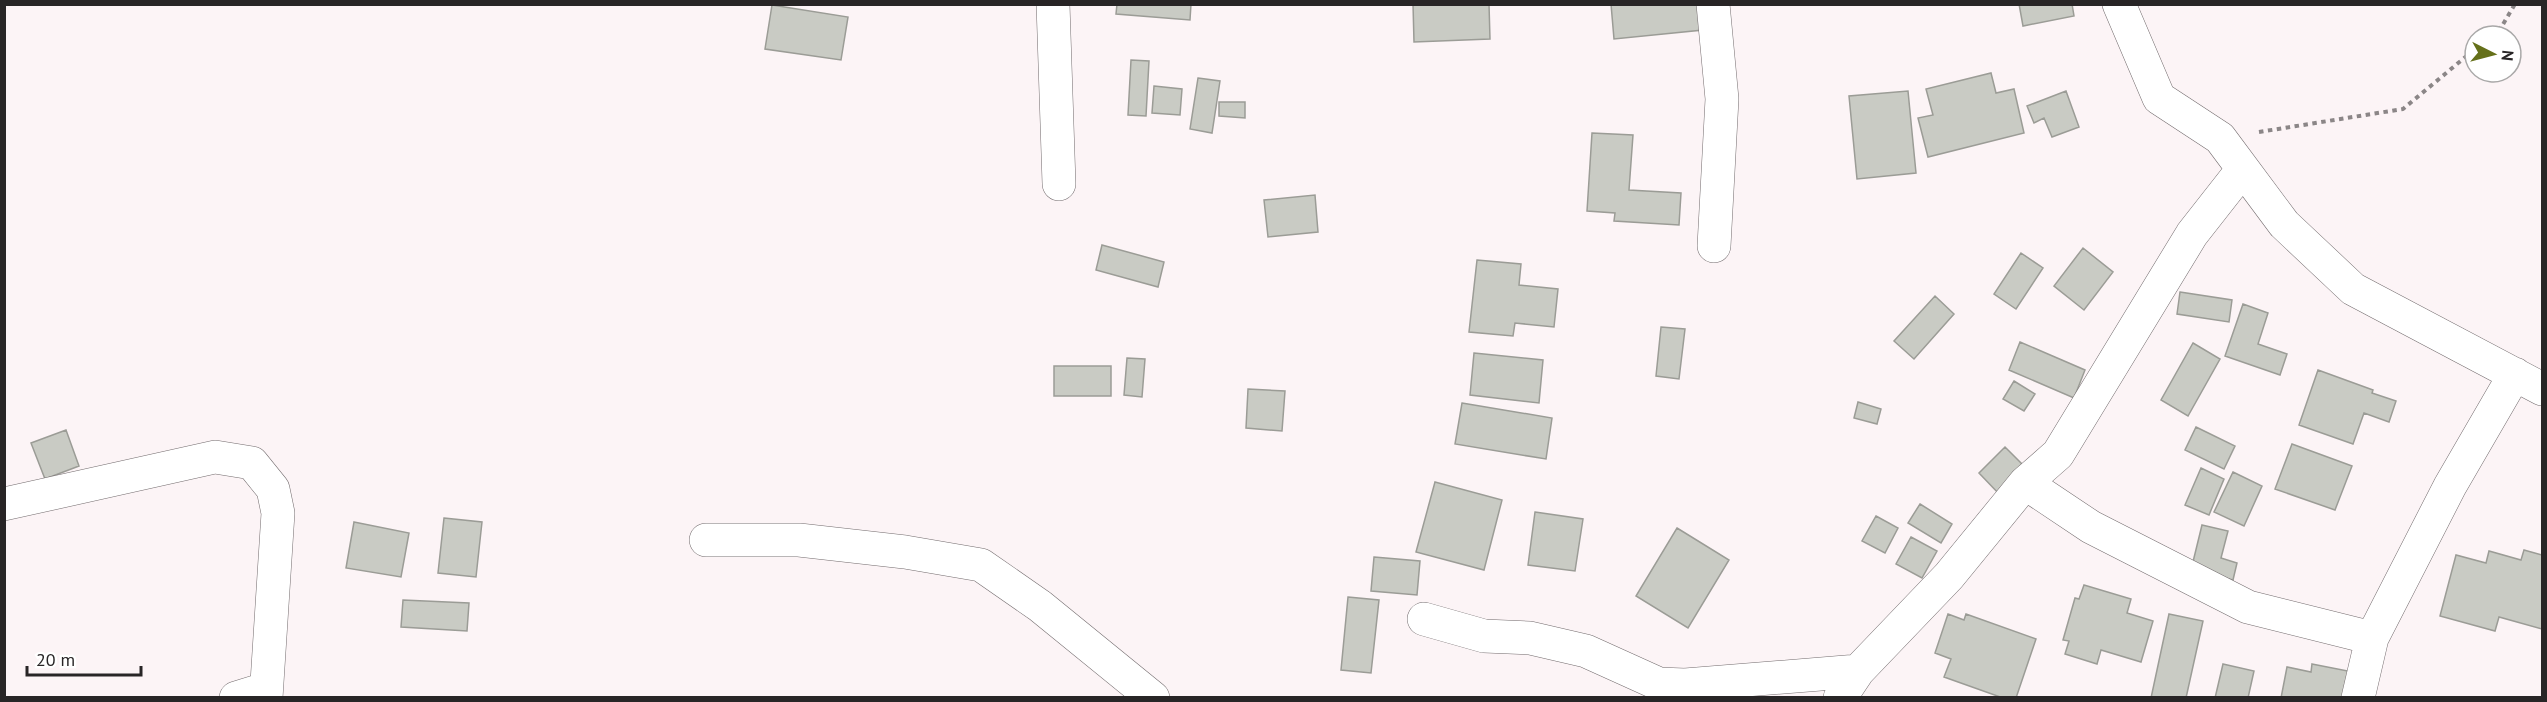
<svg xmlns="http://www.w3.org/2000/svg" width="2547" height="702" viewBox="0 0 2547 702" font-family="'PT Sans',sans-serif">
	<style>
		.building { fill: #c9cbc4; stroke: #9b9c96; stroke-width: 1.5 }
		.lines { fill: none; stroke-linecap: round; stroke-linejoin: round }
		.minor-casing { stroke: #736c6e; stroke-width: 34 }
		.path { stroke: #8b8687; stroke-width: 4; stroke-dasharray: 4.5 4.5; stroke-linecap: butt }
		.minor { stroke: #fff; stroke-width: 33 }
	</style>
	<rect width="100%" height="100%" fill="#fcf4f6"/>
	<path class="building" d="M1117,4H1191L1190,20L1116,14Z
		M1413,4H1489L1490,39L1414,42Z
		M1611,4H1700L1703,30L1614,39Z
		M2019,4H2072L2074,16L2023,26Z
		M772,5L848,17L841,60L765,49Z
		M1131,60L1149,61L1146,116L1128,115Z
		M1991,73L1996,93L2014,89L2024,133L1928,157L1918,118L1933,115L1926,89Z
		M1198,78L1220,81L1212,133L1190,129Z
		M1154,86L1182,89L1180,115L1152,113Z
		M1908,91L1916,173L1857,179L1849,96Z
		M2066,91L2079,127L2052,137L2044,118L2034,123L2027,106Z
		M1219,102H1245V118L1219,116Z
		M1592,133L1633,135L1629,190L1681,193L1679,225L1614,221L1615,213L1587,211Z
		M1315,195L1318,232L1268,237L1264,200Z
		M1102,245L1164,262L1158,287L1096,270Z
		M2083,248L2113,272L2084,310L2054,286Z
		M2021,253L2043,268L2016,309L1994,294Z
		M1477,260L1521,264L1519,285L1558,289L1554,327L1515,323L1513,336L1469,332Z
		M2180,292L2232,300L2229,322L2177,314Z
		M1935,296L1954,314L1914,359L1894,341Z
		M2243,304L2268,313L2258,344L2287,354L2280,375L2225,356Z
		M1661,327L1685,329L1679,379L1656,376Z
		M2020,342L2085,370L2074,398L2009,370Z
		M2193,343L2220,359L2188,416L2161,400Z
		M1474,353L1543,360L1539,403L1470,395Z
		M1127,358L1145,359L1142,397L1124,395Z
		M1054,366H1111V396H1054Z
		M2318,370L2373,390L2372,393L2396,401L2389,422L2364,413L2353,444L2299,425Z
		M2014,381L2035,394L2024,411L2003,399Z
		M1248,389L1285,391L1282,431L1246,428Z
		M1858,402L1881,409L1877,424L1854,418Z
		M1462,403L1552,418L1546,459L1455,444Z
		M2196,427L2235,446L2224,469L2185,450Z
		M66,430L79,466L45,479L31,443Z
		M2292,444L2352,466L2335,510L2275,489Z
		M2005,447L2028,470L2001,496L1979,473Z
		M2201,468L2224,479L2209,515L2185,505Z
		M2233,472L2262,486L2244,526L2214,512Z
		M1435,482L1502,500L1484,570L1416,552Z
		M1920,504L1952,524L1941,543L1908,523Z
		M1535,512L1583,519L1575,571L1528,565Z
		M1876,516L1898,528L1885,553L1862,541Z
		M444,518L482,522L476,577L438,573Z
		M354,522L409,533L401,577L346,568Z
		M2202,525L2228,531L2221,558L2237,563L2233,580L2191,570Z
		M1677,528L1729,560L1688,628L1636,596Z
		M1911,537L1937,551L1922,578L1896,564Z
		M2524,550L2542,555V629L2499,617L2495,631L2440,616L2456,555L2486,563L2489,551L2521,560Z
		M1374,557L1420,561L1417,595L1371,591Z
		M2084,585L2131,599L2127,613L2153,621L2141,662L2101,650L2097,664L2065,654L2069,641L2063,640L2075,598L2079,599Z
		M1348,597L1379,600L1371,673L1341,670Z
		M403,600L469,603L467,631L401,627Z
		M1948,614L1964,620L1966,614L2036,639L2016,698H2003L1944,677L1951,659L1935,653Z
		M2169,614L2203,621L2186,698H2151Z
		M2223,664L2254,671L2248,698H2215Z
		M2312,664L2353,672L2343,698H2281L2287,667L2311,672Z"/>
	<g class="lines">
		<defs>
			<path id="minor" d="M1053,4L1059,184
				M1713,4L1722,99L1714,246
				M2119,4L2159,98L2220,138L2284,224L2353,289L2542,389
				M2025,483L2091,527L2248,607L2372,638
				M4,504L215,457L252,463L273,489L278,513L266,698
				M706,540H799L905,552L981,565L1040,606L1153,698
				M1424,619L1484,636L1530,638L1586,651L1659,684L1685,685L1858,671
				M236,698L265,689
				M1840,698L1858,671L1949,576L2025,483L2058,454L2192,234L2243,169
				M2358,698L2372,638L2450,486L2515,374"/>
		</defs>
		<use href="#minor" class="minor-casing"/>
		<path class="path" d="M2490,36L2502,26L2515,4
			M2259,132L2403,109L2475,49"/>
		<use href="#minor" class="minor"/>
	</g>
	<rect width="2547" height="702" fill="none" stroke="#282526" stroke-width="12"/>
	<g transform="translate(2493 54) rotate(96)"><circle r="28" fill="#ffffff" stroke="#a9a8a8" stroke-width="1.5"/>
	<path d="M0-4.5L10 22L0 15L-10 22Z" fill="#65701a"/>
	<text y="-9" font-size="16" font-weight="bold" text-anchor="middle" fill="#282526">N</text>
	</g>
	<path d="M27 666v9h114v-9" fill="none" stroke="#282526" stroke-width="3"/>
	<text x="36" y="666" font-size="18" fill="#282526" stroke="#ffffff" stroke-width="4.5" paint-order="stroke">20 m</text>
</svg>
